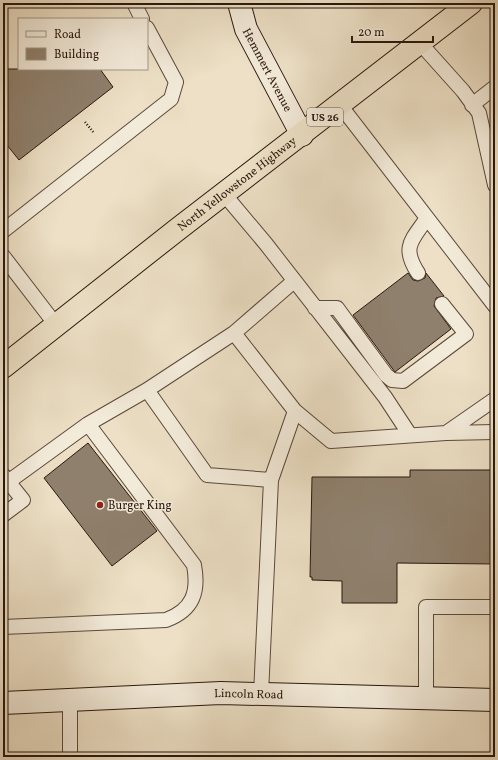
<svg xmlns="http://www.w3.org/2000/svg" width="498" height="760" viewBox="0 0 498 760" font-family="Vollkorn,serif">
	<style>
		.building { fill: #8f806d; stroke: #29170d }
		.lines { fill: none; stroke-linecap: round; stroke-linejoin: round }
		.lane-casing { stroke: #5a493b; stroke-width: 16 }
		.secondary-casing { stroke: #29170d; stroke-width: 24 }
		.highway-casing { stroke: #29170d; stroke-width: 24 }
		.path { stroke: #29170d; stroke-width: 2.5; stroke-dasharray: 1 2; stroke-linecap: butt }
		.lane { stroke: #f3ebda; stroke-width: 14 }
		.secondary { stroke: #f3ebda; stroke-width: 22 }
		.highway { stroke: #ede0c6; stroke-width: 22 }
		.poi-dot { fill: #8f2418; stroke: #f3ebda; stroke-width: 1.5 }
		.labels { text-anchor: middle; stroke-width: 3; stroke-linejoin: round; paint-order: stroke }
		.shield { fill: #f3ebda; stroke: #66574a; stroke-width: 1 }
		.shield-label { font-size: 11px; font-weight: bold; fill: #29170d }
		.street-label { font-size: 12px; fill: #29170d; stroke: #f3ebda }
		.poi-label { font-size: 12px; fill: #29170d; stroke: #f3ebda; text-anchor: start }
	</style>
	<rect width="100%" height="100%" fill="#ede0c6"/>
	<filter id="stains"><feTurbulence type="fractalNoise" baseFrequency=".005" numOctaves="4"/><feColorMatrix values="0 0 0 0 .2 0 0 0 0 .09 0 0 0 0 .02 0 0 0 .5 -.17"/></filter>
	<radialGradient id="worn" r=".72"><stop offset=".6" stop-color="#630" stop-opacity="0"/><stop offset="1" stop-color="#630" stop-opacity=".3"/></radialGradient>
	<path class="building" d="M3,69H100L113,87L19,160L3,140Z
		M408,273L413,280L418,281L425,278L426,273L444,296L436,298L434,306L451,329L395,372L353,315Z
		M88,443L157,531L112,566L44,478Z
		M410,470H495V564L397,563V603H342V581L312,580V577H310L312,477H410Z"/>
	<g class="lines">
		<defs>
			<path id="lane" d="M134,3L142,19
				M420,43L463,91L479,113L495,185
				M340,105L495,306
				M472,105L495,87
				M224,194L266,244L385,397L410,435
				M3,231L171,99L176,82L147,28
				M3,256L56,325
				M418,273C401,247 412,240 427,218
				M315,308H337L386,375L392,380L403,381L466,334L442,304
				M234,333L295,411L271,480L261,694
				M147,390L207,475L271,480
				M295,411L331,441L446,433L495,432
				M446,433L495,399
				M3,475L23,500L3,515
				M8,482L88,424L147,390L234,333L294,281
				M3,627L166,620C193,610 199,592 194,565L88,424
				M426,698V607H495
				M70,757V699"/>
			<g id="secondary">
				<path id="s1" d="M239,3L246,29L302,135"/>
				<path id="s2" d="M3,703L221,693L495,700"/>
			</g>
			<g id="highway">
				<path id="s3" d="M3,367L178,229L471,3"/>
			</g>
		</defs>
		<use href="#lane" class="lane-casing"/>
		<use href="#secondary" class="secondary-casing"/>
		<use href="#highway" class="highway-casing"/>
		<path class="path" d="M85,122L94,133"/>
		<use href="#lane" class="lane"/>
		<use href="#secondary" class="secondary"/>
		<use href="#highway" class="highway"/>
	</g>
	<circle class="poi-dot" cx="100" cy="505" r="4"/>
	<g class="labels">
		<rect class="shield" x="307" y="108" width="36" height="18" rx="3"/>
		<g class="shield-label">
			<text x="325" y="121">US 26</text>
		</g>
		<g class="street-label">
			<text dy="4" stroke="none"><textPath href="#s1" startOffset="73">Hemmert Avenue</textPath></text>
			<text dy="4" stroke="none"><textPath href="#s3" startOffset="297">North Yellowstone Highway</textPath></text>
			<text dy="4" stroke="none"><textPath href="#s2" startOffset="246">Lincoln Road</textPath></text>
		</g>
		<g class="poi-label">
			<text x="108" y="509">Burger King</text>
		</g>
	</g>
	<rect width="498" height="760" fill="none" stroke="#ede0c6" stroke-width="16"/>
	<rect x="4" y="4" width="490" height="752" fill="none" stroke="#29170d" stroke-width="2"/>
	<rect x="8" y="8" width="482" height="744" fill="none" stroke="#29170d"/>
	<rect x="18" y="18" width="130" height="52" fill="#f3ebda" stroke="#a29688"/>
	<rect x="26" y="31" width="20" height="6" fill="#f3ebda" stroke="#a29688"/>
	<text x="54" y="38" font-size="12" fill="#29170d">Road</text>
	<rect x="26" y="48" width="20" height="12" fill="#8f806d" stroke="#a29688"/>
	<text x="54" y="58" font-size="12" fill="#29170d">Building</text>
	<path d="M352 36v6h81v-6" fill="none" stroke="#29170d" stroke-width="2"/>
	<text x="358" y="36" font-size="12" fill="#29170d" stroke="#f3ebda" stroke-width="3" paint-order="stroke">20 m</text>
	<rect width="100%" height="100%" filter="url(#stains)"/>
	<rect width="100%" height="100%" fill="url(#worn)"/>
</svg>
